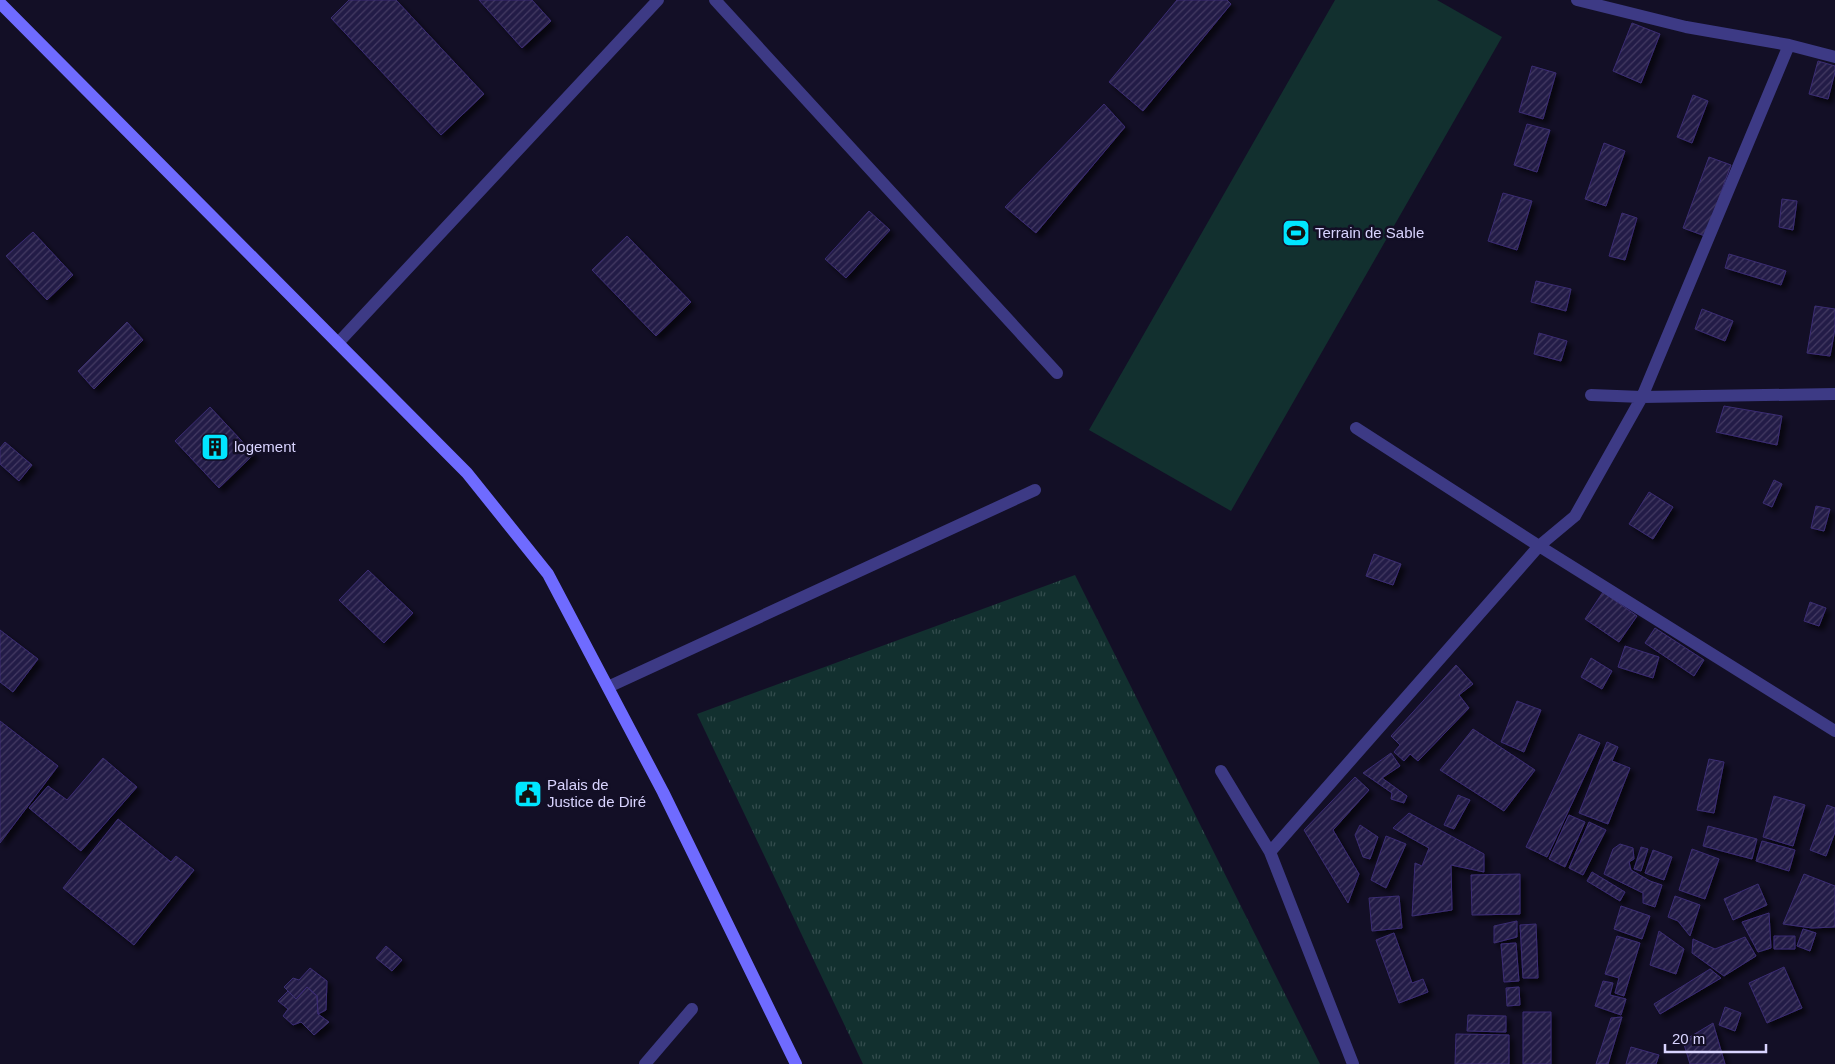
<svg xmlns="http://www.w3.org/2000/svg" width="1835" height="1064" viewBox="0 0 1835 1064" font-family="Arial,sans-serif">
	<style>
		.grass { fill: url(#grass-tufts) }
		.garden { fill: #12302f }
		.building { fill: url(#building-hatch); stroke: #3b2d73; filter: url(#shadow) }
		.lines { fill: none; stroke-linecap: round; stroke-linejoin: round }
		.street { stroke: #3d3a85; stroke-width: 12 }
		.secondary { stroke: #6f6bff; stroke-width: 12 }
		.labels { text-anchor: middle; stroke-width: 5; stroke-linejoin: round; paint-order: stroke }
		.poi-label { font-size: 15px; fill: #d9d4ff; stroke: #130f26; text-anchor: start }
	</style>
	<defs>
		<pattern id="grass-tufts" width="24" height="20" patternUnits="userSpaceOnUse" patternTransform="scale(1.25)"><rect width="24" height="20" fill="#12302f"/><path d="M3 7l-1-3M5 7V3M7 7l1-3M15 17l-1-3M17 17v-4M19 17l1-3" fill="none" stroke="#344d4e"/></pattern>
		<pattern id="building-hatch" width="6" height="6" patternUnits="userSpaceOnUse" patternTransform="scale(1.25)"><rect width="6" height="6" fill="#241b47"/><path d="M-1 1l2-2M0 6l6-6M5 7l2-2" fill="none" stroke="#433b63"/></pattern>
		<filter id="shadow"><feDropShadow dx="4.5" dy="4.5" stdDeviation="2.5" flood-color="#0009"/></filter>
	</defs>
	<rect width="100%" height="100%" fill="#130f26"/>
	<path class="grass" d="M1075,575L1320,1064H863L697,714Z"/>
	<path class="garden" d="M1335,0H1437L1502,37L1231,511L1089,430Z"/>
	<path class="building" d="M349,0H396L484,94L441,135L331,18Z
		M479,0H532L551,21L522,48Z
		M1177,0H1227L1231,4L1143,111L1109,82Z
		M1632,23L1660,34L1641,83L1613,71Z
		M1818,61L1835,66V72L1828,99L1809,94Z
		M1532,66L1556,73L1543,119L1519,112Z
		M1693,95L1708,101L1692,143L1677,137Z
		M1104,104L1125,127L1036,233L1005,207Z
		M1527,124L1550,130L1537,172L1514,165Z
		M1604,143L1625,151L1606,206L1585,199Z
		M1709,157L1731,165L1705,236L1683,228Z
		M1503,193L1532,201L1517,250L1488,241Z
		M1782,199L1797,201L1793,230L1779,227Z
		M869,211L890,230L846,278L825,259Z
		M1622,213L1637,218L1625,260L1609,256Z
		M33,232L73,275L47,300L6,256Z
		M627,236L691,302L656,336L592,270Z
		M1729,254L1786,271L1781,285L1725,268Z
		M1536,281L1571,289L1566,311L1531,302Z
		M1815,306L1835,309V329L1830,356L1807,353Z
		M1702,309L1733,321L1725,341L1695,329Z
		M127,322L143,340L94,389L78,371Z
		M1539,333L1567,341L1561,361L1534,354Z
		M1724,406L1782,416L1777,445L1716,432Z
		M210,407L254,454L219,488L175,441Z
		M5,442L32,465L19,481L0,464V448Z
		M1774,480L1782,484L1772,507L1763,503Z
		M1649,492L1673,507L1653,539L1629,524Z
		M1816,506L1830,509L1824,531L1811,528Z
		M1374,554L1401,564L1393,585L1366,576Z
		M368,570L413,613L384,643L339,600Z
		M1603,592L1637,616L1619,642L1585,619Z
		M1810,602L1826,608L1819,626L1804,621Z
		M1655,628L1704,660L1694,676L1645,643Z
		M0,630L38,659L13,692L0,682Z
		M1625,646L1659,657L1653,678L1618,667Z
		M1591,658L1612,671L1602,689L1581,677Z
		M1456,665L1473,684L1459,695L1469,708L1418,761L1410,754L1404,761L1394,752L1400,745L1391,736Z
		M1517,701L1541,710L1524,752L1501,742Z
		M0,721L58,766L0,843Z
		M1473,729L1535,770L1504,811L1440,770Z
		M1579,734L1600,743L1547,857L1526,847Z
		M1607,742L1618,747L1612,761L1630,768L1608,824L1579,813Z
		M1391,753L1400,766L1382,778L1407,796L1404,803L1391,799L1392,793L1363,773Z
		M103,758L137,787L81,851L29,808L48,786L67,800Z
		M1709,759L1724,762L1714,813L1697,810Z
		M1355,777L1369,790L1333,830L1359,874L1348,903L1304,830Z
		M1458,795L1470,800L1454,829L1444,825Z
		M1774,796L1805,805L1793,846L1763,837Z
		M1827,805L1835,808V832L1826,856L1810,850Z
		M1409,813L1484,854V872L1451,865L1452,910L1412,916L1415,863L1422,866L1429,848L1393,828Z
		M1569,815L1585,822L1565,867L1549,859Z
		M118,819L171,862L176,856L194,870L134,945L63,888Z
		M1589,822L1606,830L1583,875L1569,868Z
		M1360,825L1378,837L1370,859L1363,857L1355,835Z
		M1708,826L1757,839L1752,859L1703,846Z
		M1386,836L1406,844L1386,888L1371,880Z
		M1762,841L1795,850L1789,871L1756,861Z
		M1620,844L1633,848L1634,859L1629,862L1631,870L1650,881L1662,885L1655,907L1643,903V893L1604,874L1613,849Z
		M1641,847L1648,849L1641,871L1634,869Z
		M1692,849L1719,859L1705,899L1679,890Z
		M1653,850L1672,857L1664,880L1645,873Z
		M1592,872L1625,892L1620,901L1587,881Z
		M1520,874V914L1472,915L1471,875Z
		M1804,874L1835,886V927L1812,928L1783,924Z
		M1758,884L1767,905L1733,920L1724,899Z
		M1399,896L1402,928L1372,931L1369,898Z
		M1675,896L1700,905L1690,936L1678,921L1668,917Z
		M1621,906L1650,916L1642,939L1614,929Z
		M1769,913L1771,948L1758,952L1742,922Z
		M1517,921V937L1494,943V926Z
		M1536,924L1538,978H1523L1520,925Z
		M1803,929L1816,933L1810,951L1797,946Z
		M1659,931L1684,949L1676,974L1650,965Z
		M1394,933L1412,983L1423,979L1428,992L1399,1003L1376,940Z
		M1617,936L1640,943L1624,996L1615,993L1619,978L1605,974Z
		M1774,936H1795V949H1774Z
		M1745,937L1756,956L1724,976L1692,953L1693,939L1715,949Z
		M1516,943L1519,981L1504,982L1501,944Z
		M386,946L402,960L392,971L376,958Z
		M1784,967L1802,1008L1767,1023L1749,983Z
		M310,968L327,981L326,1010L318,1014L317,996L307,987L296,999L284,987L293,978L299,980Z
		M1710,969L1721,978L1660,1014L1654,1004Z
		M1603,981L1613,983L1610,995L1626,999L1621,1015L1595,1006Z
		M307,987L317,996L318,1014L329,1022L314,1035L301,1022L293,1025L283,1016L288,1009L278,1001L288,991L296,999Z
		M1519,987L1520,1005L1507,1006L1506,988Z
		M1725,1007L1741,1013L1735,1031L1719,1025Z
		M1523,1012H1551V1064H1523Z
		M1468,1015L1506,1016V1032L1467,1031Z
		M1622,1017L1608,1064H1596L1611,1018Z
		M1713,1023L1725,1064H1690L1683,1041Z
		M1456,1034L1509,1035V1064H1455Z
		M1631,1047L1659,1055L1656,1064H1626Z"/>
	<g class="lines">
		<path class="street" d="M715,0L1057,373
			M1577,0L1686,27L1789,45L1835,57
			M338,343L658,0
			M1591,395L1642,397L1835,394
			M1356,428L1539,546L1835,731
			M608,687L1035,490
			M1221,771L1270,852L1353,1064
			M1270,852L1539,546L1575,516L1642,397L1789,45
			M645,1064L692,1009"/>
		<path class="secondary" d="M0,3L467,473L548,574L663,792L796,1064"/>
	</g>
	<defs>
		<symbol id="stadium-square" viewBox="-11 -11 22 22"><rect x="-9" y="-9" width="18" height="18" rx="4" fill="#00e5ff" stroke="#130f26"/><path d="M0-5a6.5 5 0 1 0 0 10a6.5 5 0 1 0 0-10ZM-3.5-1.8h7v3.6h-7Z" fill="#111"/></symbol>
		<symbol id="building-square" viewBox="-11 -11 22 22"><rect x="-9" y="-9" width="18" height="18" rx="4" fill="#00e5ff" stroke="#130f26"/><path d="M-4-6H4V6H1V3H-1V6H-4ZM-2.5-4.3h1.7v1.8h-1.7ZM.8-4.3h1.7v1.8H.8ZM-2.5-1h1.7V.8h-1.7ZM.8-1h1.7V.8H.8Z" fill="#111"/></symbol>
		<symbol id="civic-square" viewBox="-11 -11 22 22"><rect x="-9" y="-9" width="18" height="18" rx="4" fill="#00e5ff" stroke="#130f26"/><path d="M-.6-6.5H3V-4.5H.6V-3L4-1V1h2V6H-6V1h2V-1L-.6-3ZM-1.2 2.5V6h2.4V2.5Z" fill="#111"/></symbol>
	</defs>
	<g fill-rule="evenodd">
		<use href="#stadium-square" x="1280" y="217" width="32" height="32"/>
		<use href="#building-square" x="199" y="431" width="32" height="32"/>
		<use href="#civic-square" x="512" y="778" width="32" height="32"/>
	</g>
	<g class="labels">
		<g class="poi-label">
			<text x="1315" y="238">Terrain de Sable</text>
			<text x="234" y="452">logement</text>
			<text x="547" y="790">Palais de<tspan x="547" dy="17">Justice de Diré</tspan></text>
		</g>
	</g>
	<path d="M1665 1044v8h101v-8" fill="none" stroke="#d9d4ff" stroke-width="2.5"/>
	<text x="1672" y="1044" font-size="15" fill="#d9d4ff" stroke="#130f26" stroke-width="4" paint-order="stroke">20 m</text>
</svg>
